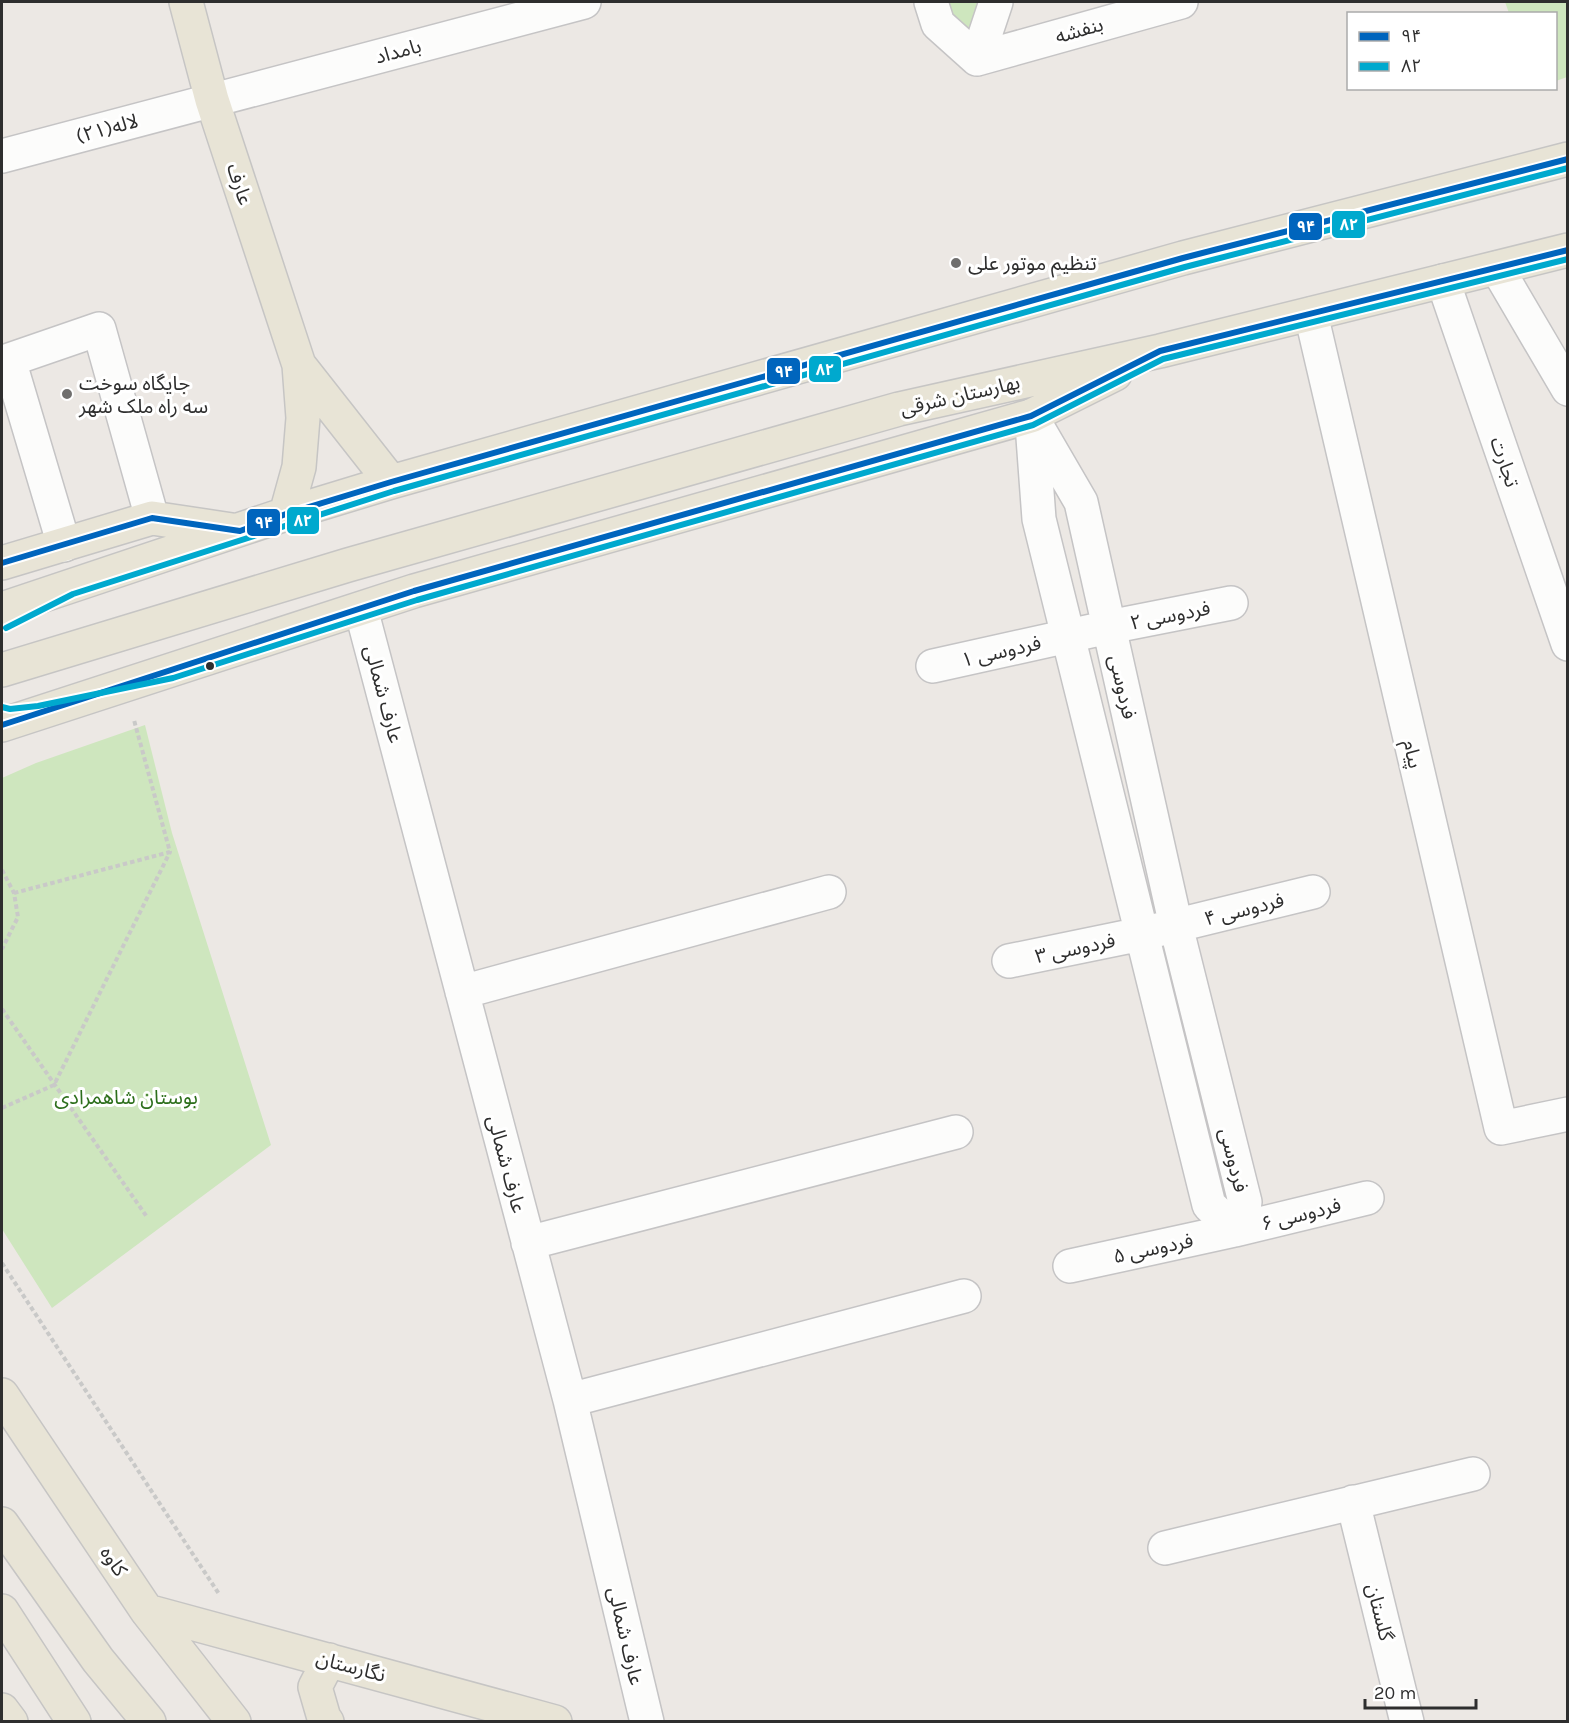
<svg xmlns="http://www.w3.org/2000/svg" width="1569" height="1723" viewBox="0 0 1569 1723" font-family="Karla,'Noto Sans Arabic',sans-serif">
	<style>
		.green { fill: #cee6be }
		.lines { fill: none; stroke-linecap: round; stroke-linejoin: round }
		.minor-casing { stroke: #c5c4c5; stroke-width: 36 }
		.major-casing { stroke: #c6c5c4; stroke-width: 36 }
		.path { stroke: #c9c9c8; stroke-width: 4; stroke-dasharray: 4.5 3; stroke-linecap: butt }
		.minor { stroke: #fcfcfb; stroke-width: 33 }
		.major { stroke: #e8e4d6; stroke-width: 33 }
		.bus-1-casing { stroke: #fff; stroke-width: 10 }
		.bus-2-casing { stroke: #fff; stroke-width: 10 }
		.bus-1 { stroke: #0065bd; stroke-width: 6 }
		.bus-2 { stroke: #00a9ce; stroke-width: 6 }
		.poi-dot { fill: #706f6e; stroke: #fff; stroke-width: 2 }
		.bus-dot { fill: #2e2e2e; stroke: #fff; stroke-width: 2 }
		.labels { text-anchor: middle; stroke-width: 6; stroke-linejoin: round; paint-order: stroke }
		.street-label { font-size: 20px; fill: #2e2e2e; stroke: #fff }
		.poi-label { font-size: 20px; fill: #2e2e2e; stroke: #fff; text-anchor: start }
		.park-label { font-size: 20px; fill: #2c6e1b; stroke: #fff }
		.line-badge { stroke: #fff; stroke-width: 2 }
		.badge-label { font-size: 16px; text-anchor: middle; font-weight: bold; fill: #fff }
	</style>
	<rect width="100%" height="100%" fill="#ece8e4"/>
	<path class="green" d="M944,2H982L972,30L948,15Z
		M1505,2H1567V77L1556,81V14L1509,13Z
		M145,725L172,833L271,1145L52,1308L2,1229V778L36,763Z"/>
	<g class="lines">
		<defs>
			<path id="minor" d="M931,2L938,24L977,59
				M977,59L1181,2
				M977,59L996,2
				M2,156L584,2
				M1497,268L1568,389
				M1443,281L1568,644
				M1311,314L1501,1128L1568,1114
				M1031,416L1081,502L1176,926L1245,1202L1235,1230
				M1032,424L1039,519L1209,1205L1235,1230
				M64,545L9,360L99,329L152,518
				M361,609L570,1400L647,1722
				M933,666L1109,627L1231,603
				M1009,961L1141,934L1313,892
				M462,992L829,892
				M528,1243L956,1132
				M1070,1266L1235,1230L1367,1198
				M570,1400L964,1296
				M1353,1502L1407,1722
				M1165,1548L1473,1474"/>
			<path id="major" d="M186,2L212,100L299,365L303,418L299,467L286,514
				M299,365L391,482
				M2,563L152,518L232,530
				M2,609L286,514L391,482L1183,258L1568,159
				M2,670L348,565L899,409L1160,351L1568,250
				M2,725L414,591L1031,416L1115,374
				M2,1395L147,1611L234,1722
				M2,1524L98,1660L149,1722
				M2,1611L74,1722
				M147,1611L555,1722
				M2,1710L11,1722
				M327,1722L324,1718L315,1687L329,1660"/>
		</defs>
		<use href="#minor" class="minor-casing"/>
		<use href="#major" class="major-casing"/>
		<path class="path" d="M2,870L14,893L18,917L2,949
			M14,893L170,852L134,720
			M2,1009L147,1217
			M2,1108L54,1085L170,852
			M2,1263L219,1594"/>
		<use href="#minor" class="minor"/>
		<use href="#major" class="major"/>
		<defs>
			<path id="bus-1" d="M2,563L152,518L240,531L286,514L391,482L1183,258L1568,159
				M2,725L414,591L1031,416L1160,351L1568,250"/>
			<path id="bus-2" d="M6,628L73,594L394,491L1185,267L1568,168
				M2,707L10,709L38,706L173,678L417,600L1033,425L1163,359L1568,259"/>
		</defs>
		<use href="#bus-1" class="bus-1-casing"/>
		<use href="#bus-2" class="bus-2-casing"/>
		<use href="#bus-1" class="bus-1"/>
		<use href="#bus-2" class="bus-2"/>
	</g>
	<g class="poi-dot">
		<circle cx="956" cy="263" r="6"/>
		<circle cx="67" cy="394" r="6"/>
	</g>
	<circle class="bus-dot" cx="210" cy="666" r="5"/>
	<g class="labels">
		<g class="street-label">
			<text transform="translate(1079 30) rotate(-16)" y="7">بنفشه</text>
			<text transform="translate(398 51) rotate(-15)" y="7">بامداد</text>
			<text transform="translate(107 128) rotate(-15)" y="7">لاله(۲۱)</text>
			<text transform="translate(240 184) rotate(72)" y="7">عارف</text>
			<text transform="translate(960 395) rotate(-13)" y="7">بهارستان شرقی</text>
			<text transform="translate(1505 462) rotate(71)" y="7">تجارت</text>
			<text transform="translate(1170 615) rotate(-11)" y="7">فردوسی ۲</text>
			<text transform="translate(1001 651) rotate(-13)" y="7">فردوسی ۱</text>
			<text transform="translate(1123 687) rotate(77)" y="7">فردوسی</text>
			<text transform="translate(384 694) rotate(75)" y="7">عارف شمالی</text>
			<text transform="translate(1413 754) rotate(77)" y="7">پیام</text>
			<text transform="translate(1244 909) rotate(-14)" y="7">فردوسی ۴</text>
			<text transform="translate(1075 948) rotate(-12)" y="7">فردوسی ۳</text>
			<text transform="translate(1234 1160) rotate(76)" y="7">فردوسی</text>
			<text transform="translate(507 1164) rotate(75)" y="7">عارف شمالی</text>
			<text transform="translate(1301 1214) rotate(-14)" y="7">فردوسی ۶</text>
			<text transform="translate(1153 1248) rotate(-12)" y="7">فردوسی ۵</text>
			<text transform="translate(114 1561) rotate(56)" y="7">کاوه</text>
			<text transform="translate(1380 1612) rotate(76)" y="7">گلستان</text>
			<text transform="translate(626 1636) rotate(77)" y="7">عارف شمالی</text>
			<text transform="translate(351 1666) rotate(15)" y="7">نگارستان</text>
		</g>
		<g class="poi-label">
			<text x="968" y="270">تنظیم موتور علی</text>
			<text x="79" y="390">جایگاه سوخت<tspan x="79" dy="23">سه راه ملک شهر</tspan></text>
		</g>
		<g class="park-label">
			<text x="126" y="1104">بوستان شاهمرادی</text>
		</g>
	</g>
	<g class="line-badge">
		<rect x="1331" y="210" width="35" height="29" rx="6" fill="#00a9ce"/>
		<rect x="1288" y="212" width="35" height="29" rx="6" fill="#0065bd"/>
		<rect x="808" y="355" width="34" height="28" rx="6" fill="#00a9ce"/>
		<rect x="766" y="357" width="35" height="28" rx="6" fill="#0065bd"/>
		<rect x="286" y="506" width="34" height="29" rx="6" fill="#00a9ce"/>
		<rect x="246" y="508" width="35" height="29" rx="6" fill="#0065bd"/>
	</g>
	<g class="badge-label">
		<text x="1349" y="230">۸۲</text>
		<text x="1306" y="232">۹۴</text>
		<text x="825" y="375">۸۲</text>
		<text x="784" y="377">۹۴</text>
		<text x="303" y="526">۸۲</text>
		<text x="264" y="528">۹۴</text>
	</g>
	<rect width="1569" height="1723" fill="none" stroke="#2e2e2e" stroke-width="6"/>
	<rect x="1347" y="12" width="210" height="78" fill="#ffffff" stroke="#ababab" stroke-width="1.5"/>
	<rect x="1359" y="32" width="30" height="9" fill="#0065bd" stroke="#ababab" stroke-width="1.5"/>
	<text x="1401" y="42" font-size="18" fill="#2e2e2e">۹۴</text>
	<rect x="1359" y="62" width="30" height="9" fill="#00a9ce" stroke="#ababab" stroke-width="1.5"/>
	<text x="1401" y="72" font-size="18" fill="#2e2e2e">۸۲</text>
	<path d="M1365 1699v9h111v-9" fill="none" stroke="#2e2e2e" stroke-width="3"/>
	<text x="1374" y="1699" font-size="18" fill="#2e2e2e" stroke="#ffffff" stroke-width="4.5" paint-order="stroke">20 m</text>
</svg>
